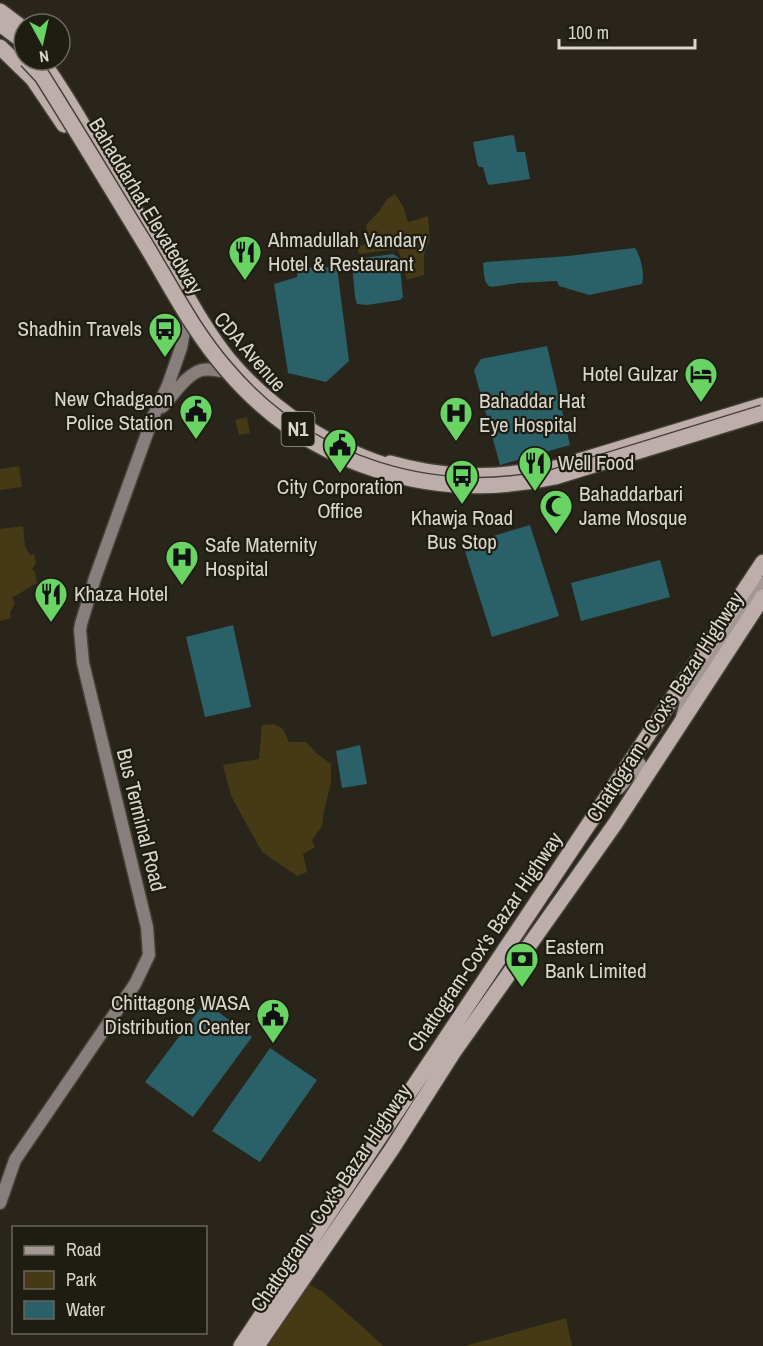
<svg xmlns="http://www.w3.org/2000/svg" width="763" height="1346" viewBox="0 0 763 1346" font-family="'Archivo Narrow',sans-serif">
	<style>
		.green { fill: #453916 }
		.water { fill: #2a6067 }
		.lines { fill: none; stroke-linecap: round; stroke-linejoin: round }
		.secondary-casing { stroke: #454138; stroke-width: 15 }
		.primary-casing { stroke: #454138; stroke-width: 15 }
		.highway-casing { stroke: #454138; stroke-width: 18 }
		.secondary { stroke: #887f7d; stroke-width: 12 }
		.primary { stroke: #a49895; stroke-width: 12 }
		.highway { stroke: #bdaeab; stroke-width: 15 }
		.highway-bridge-casing { stroke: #454138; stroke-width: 18; stroke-linecap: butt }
		.highway-bridge { stroke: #bdaeab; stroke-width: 15 }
		.labels { text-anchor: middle; stroke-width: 4.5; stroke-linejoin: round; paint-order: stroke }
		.shield { fill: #1f1c12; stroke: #a19e97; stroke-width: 1.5 }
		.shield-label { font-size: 20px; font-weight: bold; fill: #d9d6d0 }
		.street-label { font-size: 21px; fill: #d9d6d0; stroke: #1f1c12 }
		.poi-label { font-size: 21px; fill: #d9d6d0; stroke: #1f1c12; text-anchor: start }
	</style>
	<rect width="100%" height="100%" fill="#29251b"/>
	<path class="green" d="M395,194L403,206L408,222L428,216L430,240L424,254V275L407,280L398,249L359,254L357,247L369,243L366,225L380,210L387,199Z
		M247,417L250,433L239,435L235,420Z
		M19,466L22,487L0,490V469Z
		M23,526L25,546L30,555L34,554L36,563L32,569L35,572L37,583L12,598L15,603L10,613L11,618L0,621V529Z
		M274,724L283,729L289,742H306L316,753L331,764V783L324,811L322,826L312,840L315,847L303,854L307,872L297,876L262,852L231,796L223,765L259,759L262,725Z
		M307,1284L322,1291L375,1338L383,1346H268Z
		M566,1318L572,1346H465Z"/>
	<path class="water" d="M512,135L514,136L517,152H525L530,179L489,185L487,182L483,167H479L477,163L473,142Z
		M634,248L636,249C641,259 645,273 642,284L589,295L559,286L557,281L518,283L491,287C483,284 484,271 483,263L486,262L568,256Z
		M393,254L399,258L403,297L400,300L367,305L357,304L355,297L352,264L355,259Z
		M337,267L349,361L326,382L288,373L274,284L297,277L298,268Z
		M547,346L570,445L500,465L474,370L481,359Z
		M530,525L559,616L492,637L463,545Z
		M660,560L670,597L581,621L571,583Z
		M233,625L251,707L205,717L186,637Z
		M360,745L367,784L342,788L336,751Z
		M205,1002L252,1037L193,1117L145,1082Z
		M270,1048L317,1080L260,1162L212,1131Z"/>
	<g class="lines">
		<defs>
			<path id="secondary" d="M162,407C173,396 186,374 202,370C211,368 222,371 231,373
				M0,1203L15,1160L135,984L149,955L147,927L83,663L80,630L81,624L95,578L153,417L168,385L181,348L185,326V310"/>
			<path id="primary" d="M682,717L687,698L763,583
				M619,788L640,764"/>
			<path id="highway" d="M0,11L24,29
				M0,24L24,42
				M0,47L33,79L64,125
				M41,60C63,89 80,121 99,152C124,192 148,232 173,272C190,301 207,333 229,360C272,411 334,451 398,469
				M390,463C435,476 487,480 532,470
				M523,475L559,467L763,405
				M241,1346C414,1084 590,824 763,562
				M257,1346L392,1149L453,1053L615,824L763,597"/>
		</defs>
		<use href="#secondary" class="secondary-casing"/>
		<use href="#primary" class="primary-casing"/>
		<use href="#highway" class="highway-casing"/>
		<use href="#secondary" class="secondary"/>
		<use href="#primary" class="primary"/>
		<use href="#highway" class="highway"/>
		<defs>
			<path id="highway-bridge" d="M27,60L42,76C76,130 109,185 142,239C169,283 192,330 226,369C308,466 433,504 555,477L763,413"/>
		</defs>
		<use href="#highway-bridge" class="highway-bridge-casing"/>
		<use href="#highway-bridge" class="highway-bridge"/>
	</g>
	<defs>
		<symbol id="restaurant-pin" viewBox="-11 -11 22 30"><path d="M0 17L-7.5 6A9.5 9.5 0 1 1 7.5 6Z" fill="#69d464" stroke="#1f1c12"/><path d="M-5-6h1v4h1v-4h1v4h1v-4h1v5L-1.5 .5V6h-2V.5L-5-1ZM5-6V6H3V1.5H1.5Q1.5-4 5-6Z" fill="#111"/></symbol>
		<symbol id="bus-pin" viewBox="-11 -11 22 30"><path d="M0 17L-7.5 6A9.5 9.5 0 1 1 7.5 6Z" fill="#69d464" stroke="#1f1c12"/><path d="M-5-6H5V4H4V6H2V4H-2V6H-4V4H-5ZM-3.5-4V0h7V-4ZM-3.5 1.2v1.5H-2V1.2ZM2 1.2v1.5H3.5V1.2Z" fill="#111"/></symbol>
		<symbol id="hotel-pin" viewBox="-11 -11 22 30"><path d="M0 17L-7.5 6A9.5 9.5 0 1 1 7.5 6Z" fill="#69d464" stroke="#1f1c12"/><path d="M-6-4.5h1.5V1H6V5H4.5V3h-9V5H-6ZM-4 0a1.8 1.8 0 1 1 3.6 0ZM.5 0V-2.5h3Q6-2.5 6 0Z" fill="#111"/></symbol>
		<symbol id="civic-pin" viewBox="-11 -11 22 30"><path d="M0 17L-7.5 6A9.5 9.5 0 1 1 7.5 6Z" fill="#69d464" stroke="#1f1c12"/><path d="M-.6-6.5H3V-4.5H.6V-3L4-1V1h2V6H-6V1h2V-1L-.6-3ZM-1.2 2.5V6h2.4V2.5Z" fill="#111"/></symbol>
		<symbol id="hospital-pin" viewBox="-11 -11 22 30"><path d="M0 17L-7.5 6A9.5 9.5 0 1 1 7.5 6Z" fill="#69d464" stroke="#1f1c12"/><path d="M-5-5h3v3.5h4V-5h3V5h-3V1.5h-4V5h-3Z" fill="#111"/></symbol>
		<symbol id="mosque-pin" viewBox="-11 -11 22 30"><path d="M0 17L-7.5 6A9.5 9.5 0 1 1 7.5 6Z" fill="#69d464" stroke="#1f1c12"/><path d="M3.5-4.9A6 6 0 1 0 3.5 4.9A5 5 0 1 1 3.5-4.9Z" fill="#111"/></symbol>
		<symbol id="bank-pin" viewBox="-11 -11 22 30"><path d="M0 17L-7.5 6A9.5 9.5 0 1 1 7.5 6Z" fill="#69d464" stroke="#1f1c12"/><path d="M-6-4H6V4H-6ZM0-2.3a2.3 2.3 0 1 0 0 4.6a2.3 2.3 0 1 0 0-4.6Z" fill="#111"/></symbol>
	</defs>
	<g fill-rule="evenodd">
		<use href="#restaurant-pin" x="226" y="233" width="38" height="52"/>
		<use href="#bus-pin" x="146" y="310" width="38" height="52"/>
		<use href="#hotel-pin" x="682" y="355" width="38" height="52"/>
		<use href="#civic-pin" x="177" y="392" width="38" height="52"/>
		<use href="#hospital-pin" x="437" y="394" width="38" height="52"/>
		<use href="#civic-pin" x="321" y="426" width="38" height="52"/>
		<use href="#restaurant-pin" x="516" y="444" width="38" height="52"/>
		<use href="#bus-pin" x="443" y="457" width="38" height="52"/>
		<use href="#mosque-pin" x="537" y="487" width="38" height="52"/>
		<use href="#hospital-pin" x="163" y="538" width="38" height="52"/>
		<use href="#restaurant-pin" x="32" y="575" width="38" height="52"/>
		<use href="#bank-pin" x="503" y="940" width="38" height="52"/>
		<use href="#civic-pin" x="254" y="996" width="38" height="52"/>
	</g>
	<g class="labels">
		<rect class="shield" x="281.5" y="412" width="33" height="34" rx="4.5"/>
		<g class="shield-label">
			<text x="298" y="436">N1</text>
		</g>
		<g class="street-label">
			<text transform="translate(146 206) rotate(59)" y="7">Bahaddarhat Elevatedway</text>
			<text transform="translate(250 352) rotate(49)" y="7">CDA Avenue</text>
			<text transform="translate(665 707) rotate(-57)" y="7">Chattogram - Cox's Bazar Highway</text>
			<text transform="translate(141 820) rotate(76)" y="7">Bus Terminal Road</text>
			<text transform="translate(485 942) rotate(-56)" y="7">Chattogram-Cox's Bazar Highway</text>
			<text transform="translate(331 1198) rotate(-56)" y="7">Chattogram - Cox's Bazar Highway</text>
		</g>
		<g class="poi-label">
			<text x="268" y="247">Ahmadullah Vandary<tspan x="268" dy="24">Hotel &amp; Restaurant</tspan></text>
			<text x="142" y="336" text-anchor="end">Shadhin Travels</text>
			<text x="678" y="381" text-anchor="end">Hotel Gulzar</text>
			<text x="173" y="406" text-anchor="end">New Chadgaon<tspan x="173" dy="24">Police Station</tspan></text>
			<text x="479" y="408">Bahaddar Hat<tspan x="479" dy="24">Eye Hospital</tspan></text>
			<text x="558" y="470">Well Food</text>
			<text x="340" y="494" text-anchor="middle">City Corporation<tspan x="340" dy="24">Office</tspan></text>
			<text x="579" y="501">Bahaddarbari<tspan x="579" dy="24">Jame Mosque</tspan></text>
			<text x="462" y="525" text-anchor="middle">Khawja Road<tspan x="462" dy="24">Bus Stop</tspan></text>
			<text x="205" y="552">Safe Maternity<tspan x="205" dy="24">Hospital</tspan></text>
			<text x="74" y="601">Khaza Hotel</text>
			<text x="545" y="954">Eastern<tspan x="545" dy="24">Bank Limited</tspan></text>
			<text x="250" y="1010" text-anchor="end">Chittagong WASA<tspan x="250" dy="24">Distribution Center</tspan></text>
		</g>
	</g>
	<rect x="12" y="1226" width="195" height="108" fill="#1f1c12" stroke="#69665e" stroke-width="1.5"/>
	<rect x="24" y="1246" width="30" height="9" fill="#a49895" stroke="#69665e" stroke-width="1.5"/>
	<text x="66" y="1256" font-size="18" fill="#d9d6d0">Road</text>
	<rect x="24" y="1271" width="30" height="18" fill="#453916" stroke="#69665e" stroke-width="1.5"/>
	<text x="66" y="1286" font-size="18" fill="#d9d6d0">Park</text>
	<rect x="24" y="1301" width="30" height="18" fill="#2a6067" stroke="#69665e" stroke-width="1.5"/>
	<text x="66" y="1316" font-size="18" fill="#d9d6d0">Water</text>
	<g transform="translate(42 42) rotate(172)"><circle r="28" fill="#1f1c12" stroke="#69665e" stroke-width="1.5"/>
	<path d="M0-4.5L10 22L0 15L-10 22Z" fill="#69d464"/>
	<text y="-9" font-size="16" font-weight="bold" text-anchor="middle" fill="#d9d6d0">N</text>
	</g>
	<path d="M559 39v9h136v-9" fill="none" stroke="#d9d6d0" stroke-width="3"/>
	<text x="568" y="39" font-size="18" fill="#d9d6d0" stroke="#1f1c12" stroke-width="4.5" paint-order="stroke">100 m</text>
</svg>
